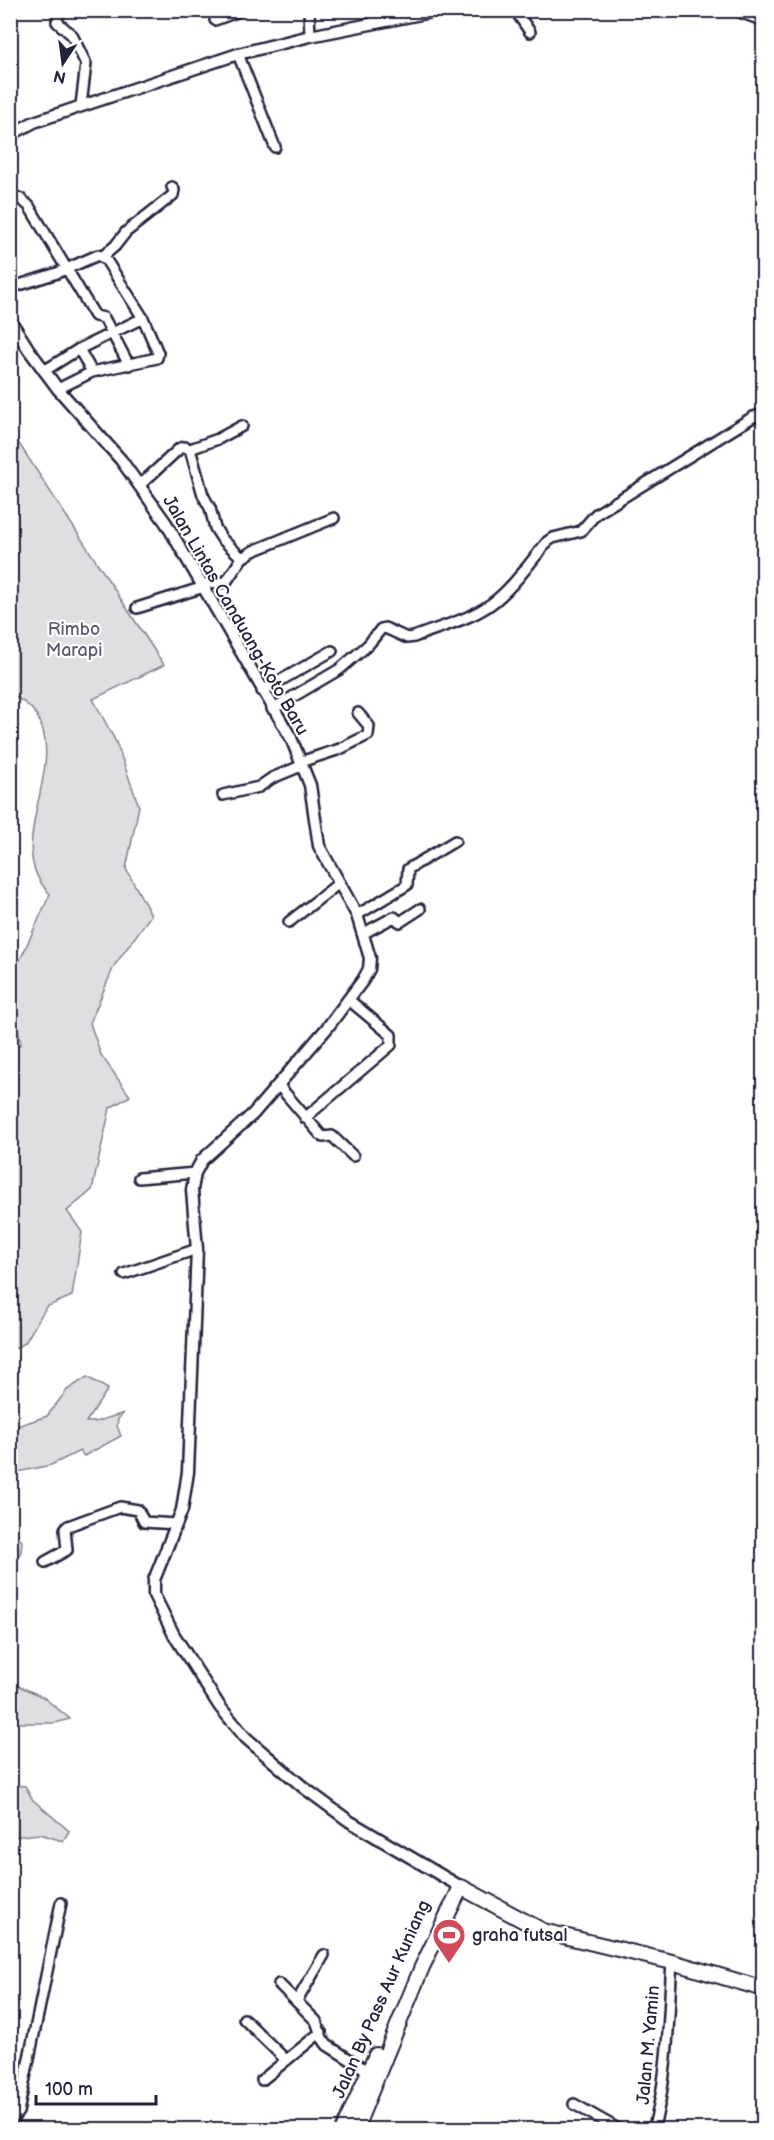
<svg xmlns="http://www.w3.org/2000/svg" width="774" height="2140" viewBox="0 0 774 2140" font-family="'Balsamiq Sans',sans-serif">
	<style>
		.built { fill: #eeeef1 }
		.green { fill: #dfdfe2; stroke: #80808e; stroke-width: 1.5 }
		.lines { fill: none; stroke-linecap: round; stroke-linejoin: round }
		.minor-casing { stroke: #22223b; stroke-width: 14 }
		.major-casing { stroke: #22223b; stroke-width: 15 }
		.highway-casing { stroke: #22223b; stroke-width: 18 }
		.minor { stroke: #fff; stroke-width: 9 }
		.major { stroke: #fff; stroke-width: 10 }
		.highway { stroke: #fff; stroke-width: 14 }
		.labels { text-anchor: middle; stroke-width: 4.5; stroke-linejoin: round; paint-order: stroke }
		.street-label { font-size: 18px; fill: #22223b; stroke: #fff }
		.park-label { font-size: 18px; fill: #5b5b6d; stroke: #fff }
		.poi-label { font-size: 18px; fill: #22223b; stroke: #fff; text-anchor: start }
	</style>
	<rect width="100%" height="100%" fill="#fff"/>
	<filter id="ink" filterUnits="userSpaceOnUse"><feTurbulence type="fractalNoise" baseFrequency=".0167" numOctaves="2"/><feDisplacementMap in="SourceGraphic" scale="12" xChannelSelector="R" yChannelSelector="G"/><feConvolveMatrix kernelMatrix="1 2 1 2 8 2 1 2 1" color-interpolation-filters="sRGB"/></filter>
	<g filter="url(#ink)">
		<path class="built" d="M763,2082V2129H749Z"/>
		<path class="green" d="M10,430L164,665L93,699L116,742L139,806L126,869L151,915L114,966L90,1023L101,1055L130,1096L110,1108L92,1190L67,1211L82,1232L72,1296L46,1307L25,1343L11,1351L10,1051L21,1044L18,1028L11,1021V980L50,894C0,845 70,770 36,714C29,705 21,699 11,695Z
			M87,1377L108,1389L86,1422H95L124,1413L118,1419L117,1426L121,1436L84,1456L80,1451L51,1465L17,1472V1486L11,1489V1428L47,1416L67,1390Z
			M11,1529L22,1541L21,1551L11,1578Z
			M19,1686L43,1697L70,1719L55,1723H19L11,1728V1687Z
			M11,1785L25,1786L33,1800L69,1831L63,1841L40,1834L11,1837Z"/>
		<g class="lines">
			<defs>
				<path id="minor" d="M63,10L58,14L57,22L72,35L86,64L81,105
					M309,10L310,36
					M374,10L376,23
					M515,10L530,32
					M734,10L764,21
					M215,20L242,10
					M238,54L275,147
					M10,194L21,199L29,206L95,316L104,318L129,365
					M103,256L115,246L126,232L173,195L174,190L172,187
					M10,288L57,273L98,255L106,260L143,318L158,353L157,358L92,372L58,389
					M79,349L92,372
					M44,371L79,349L143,318
					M190,449L203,495L210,508L215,528L222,539L242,558
					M140,485L180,448L185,447L190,449L218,439L242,426
					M203,584L226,582L242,558L253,551L334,518
					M137,608L204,587
					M262,691L332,651
					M272,709L340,669L368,645L381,629L385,628L407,638L414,637C439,627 469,620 491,604C513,588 531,561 548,541L553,538L581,531L596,514L753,417L764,414
					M300,762L340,749L368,735L369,726L358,713
					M223,795L259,787L272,778L301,766
					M357,915L407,885L408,869L455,841
					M289,922L338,884
					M364,933L394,917L400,922L420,909
					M279,1086L320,1134L323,1137L332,1136L353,1156
					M305,1118L391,1045V1035L349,1000
					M139,1178L195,1173
					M124,1274L197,1249
					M45,1562L67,1550L65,1529L68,1526L120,1507L138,1510L144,1522L176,1524
					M279,1984L316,2021L322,2038L327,2045L368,2071
					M297,2001L324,1955
					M244,2019L286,2060
					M262,2080L321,2032
					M574,2104L620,2130
					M10,2122L18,2112L61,1903
					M653,2130C669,2075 668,2018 672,1962"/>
				<path id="major" d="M10,135L34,122L238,54L310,36L441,10
					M10,320L29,350L58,389L121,460L166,523L291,738L310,785L319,846L357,915L370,958L369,969L363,980L327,1028L253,1114L202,1160L195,1173L192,1190L197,1249L188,1472L182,1510L154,1580V1595L174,1635L195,1668L220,1707L246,1738L303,1787L349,1821L461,1887"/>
				<path id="highway" d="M343,2130L376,2055
					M355,2130L422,1967L461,1887L543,1931L672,1962L764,1989"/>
			</defs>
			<use href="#minor" class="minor-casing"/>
			<use href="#major" class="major-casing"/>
			<use href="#highway" class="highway-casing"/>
			<use href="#minor" class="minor"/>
			<use href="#major" class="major"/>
			<use href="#highway" class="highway"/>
		</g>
	</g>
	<defs>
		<symbol id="stadium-pin" viewBox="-11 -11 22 30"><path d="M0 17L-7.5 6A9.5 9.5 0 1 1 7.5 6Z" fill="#d1495b" stroke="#fff"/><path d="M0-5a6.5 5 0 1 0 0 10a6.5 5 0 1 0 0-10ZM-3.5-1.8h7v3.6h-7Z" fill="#fff"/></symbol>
	</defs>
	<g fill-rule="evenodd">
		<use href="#stadium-pin" x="430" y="1916" width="38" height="52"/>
	</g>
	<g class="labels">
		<g class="street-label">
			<text transform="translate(236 615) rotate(60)" y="6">Jalan Lintas Canduang-Koto Baru</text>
			<text transform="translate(381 1999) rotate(-66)" y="6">Jalan By Pass Aur Kuniang</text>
			<text transform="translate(648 2045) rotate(-85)" y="6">Jalan M. Yamin</text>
		</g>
		<g class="park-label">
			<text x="74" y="635">Rimbo<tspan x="74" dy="21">Marapi</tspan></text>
		</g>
		<g class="poi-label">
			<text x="472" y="1941">graha futsal</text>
		</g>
	</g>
	<rect width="774" height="2140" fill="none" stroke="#fff" stroke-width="36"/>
	<rect x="18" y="18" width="738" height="2104" fill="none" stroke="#22223b" stroke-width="2" filter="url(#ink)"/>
	<g transform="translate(63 63) rotate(193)" stroke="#ffffff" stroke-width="4.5" paint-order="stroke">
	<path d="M0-4.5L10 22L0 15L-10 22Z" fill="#22223b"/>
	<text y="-9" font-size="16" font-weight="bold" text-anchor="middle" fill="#22223b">N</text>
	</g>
	<path d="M36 2095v9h120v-9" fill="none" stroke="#22223b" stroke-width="3"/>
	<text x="45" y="2095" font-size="18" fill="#22223b" stroke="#ffffff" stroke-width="4.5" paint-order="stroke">100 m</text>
</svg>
